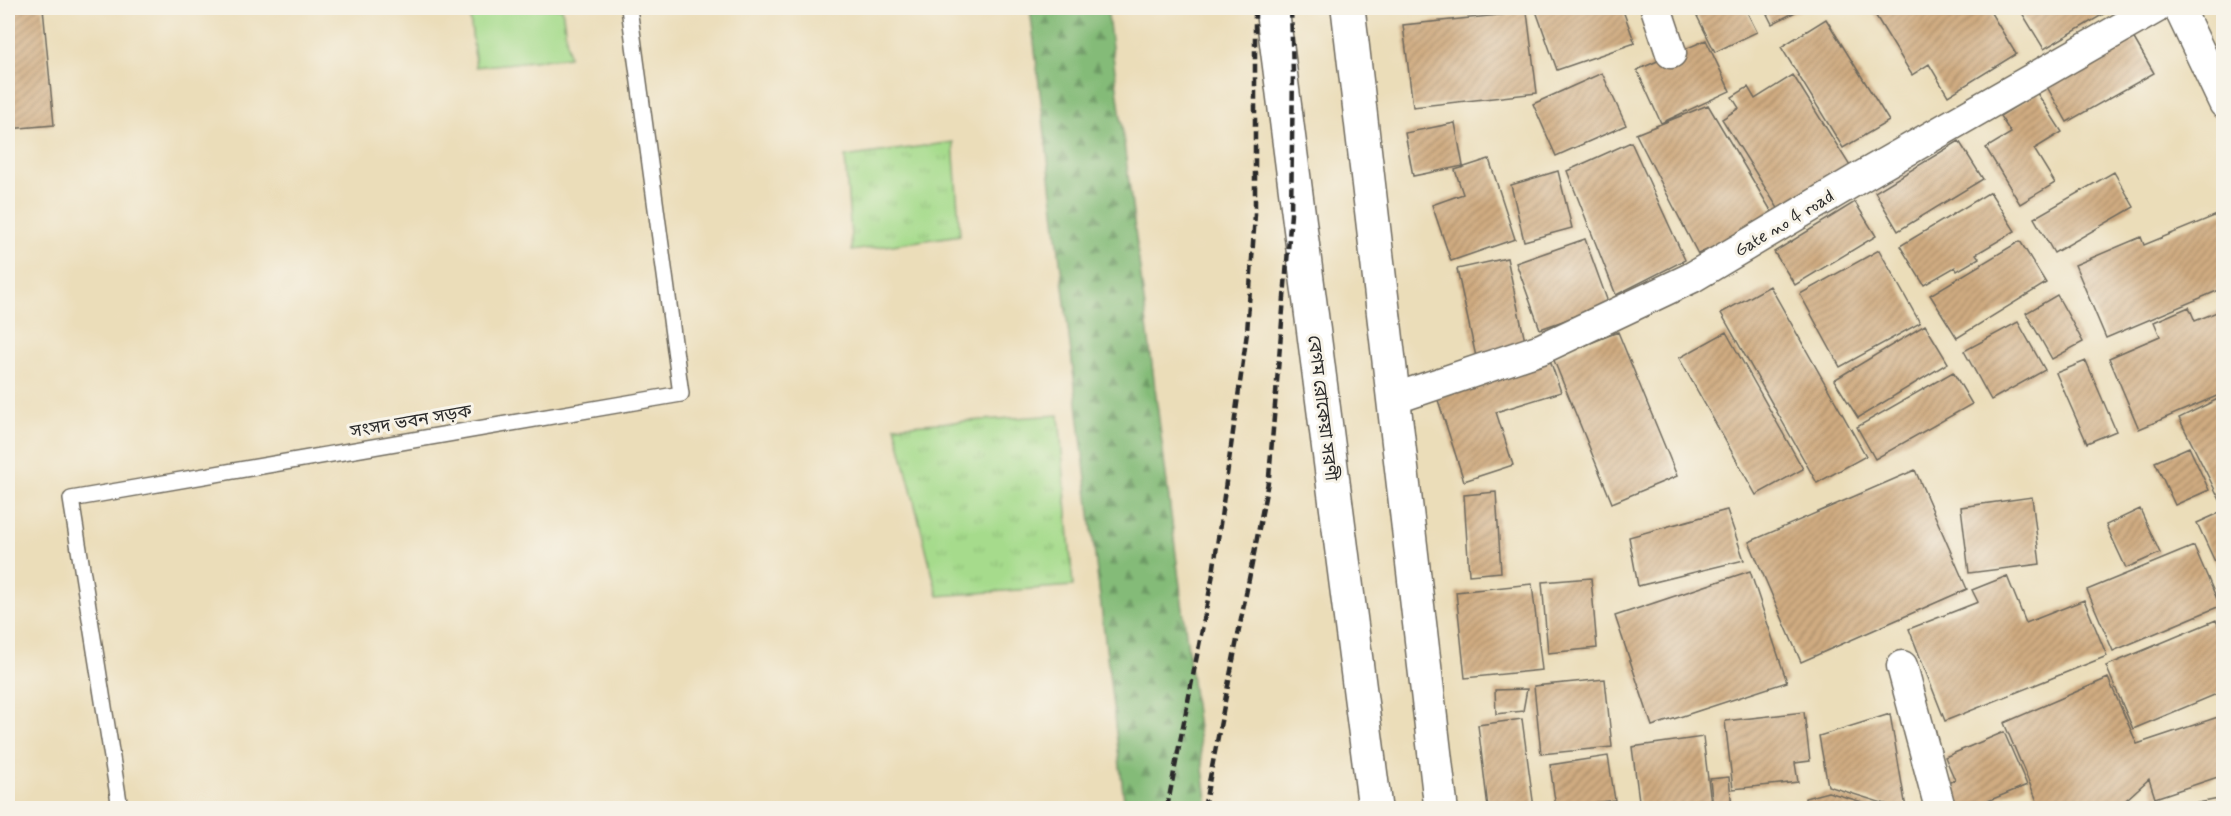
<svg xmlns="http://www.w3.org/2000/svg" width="2231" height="816" viewBox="0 0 2231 816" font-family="Mynerve,'Noto Sans Bengali',sans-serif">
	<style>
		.green { fill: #a6db8c; stroke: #68835c; stroke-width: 1.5 }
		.forest { fill: url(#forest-firs); stroke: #587352; stroke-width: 1.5 }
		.park { fill: url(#park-tufts); stroke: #68835c; stroke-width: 1.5 }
		.building { fill: url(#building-hatch) }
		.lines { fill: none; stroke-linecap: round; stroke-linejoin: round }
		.lane-casing { stroke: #6e695d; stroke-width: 18 }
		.street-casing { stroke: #6e695d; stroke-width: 33 }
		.primary-casing { stroke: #6e695d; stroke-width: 36 }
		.lane { stroke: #fff; stroke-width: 15 }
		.street { stroke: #fff; stroke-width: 30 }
		.primary { stroke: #fff; stroke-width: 33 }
		.rail { stroke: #2b2b2b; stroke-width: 4.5; stroke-dasharray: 9 4.5; stroke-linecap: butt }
		.labels { text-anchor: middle; stroke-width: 6; stroke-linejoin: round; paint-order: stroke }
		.street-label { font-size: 18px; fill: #2b2b2b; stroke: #f7f3e8 }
	</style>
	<defs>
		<pattern id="forest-firs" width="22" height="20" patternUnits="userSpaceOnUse" patternTransform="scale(1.5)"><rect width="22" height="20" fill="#84bb78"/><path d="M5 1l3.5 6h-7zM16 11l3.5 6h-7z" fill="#6c9863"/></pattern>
		<pattern id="park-tufts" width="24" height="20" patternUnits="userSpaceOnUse" patternTransform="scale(1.5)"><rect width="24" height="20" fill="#a6db8c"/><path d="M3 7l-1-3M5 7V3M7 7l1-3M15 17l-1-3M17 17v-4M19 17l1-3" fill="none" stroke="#8fbc79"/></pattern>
		<pattern id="building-hatch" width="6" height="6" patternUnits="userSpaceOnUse" patternTransform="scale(1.5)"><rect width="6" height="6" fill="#d0ac81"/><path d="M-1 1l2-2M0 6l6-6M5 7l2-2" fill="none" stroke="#a98c6a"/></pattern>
	</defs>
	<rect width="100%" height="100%" fill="#f7f3e8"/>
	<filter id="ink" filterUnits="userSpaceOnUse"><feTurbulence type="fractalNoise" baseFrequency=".0167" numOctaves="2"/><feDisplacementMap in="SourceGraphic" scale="12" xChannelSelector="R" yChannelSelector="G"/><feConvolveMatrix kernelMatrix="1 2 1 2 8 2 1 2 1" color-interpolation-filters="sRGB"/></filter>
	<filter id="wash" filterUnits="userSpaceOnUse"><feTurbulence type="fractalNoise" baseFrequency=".008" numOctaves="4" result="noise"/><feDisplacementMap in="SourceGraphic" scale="24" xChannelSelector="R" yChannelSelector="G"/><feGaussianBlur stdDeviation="1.35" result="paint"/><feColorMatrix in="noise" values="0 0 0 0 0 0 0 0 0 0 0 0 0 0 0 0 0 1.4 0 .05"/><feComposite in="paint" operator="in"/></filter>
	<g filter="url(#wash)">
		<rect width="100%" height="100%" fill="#ebddb9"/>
		<path class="green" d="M469,8H562L569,57L476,67Z"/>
		<path class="forest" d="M1030,8H1107L1208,808H1125Z"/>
		<path class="park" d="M953,142L960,235L852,251L845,157Z
			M1059,415L1073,586L938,596L895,426Z"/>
		<g id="blocks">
			<path class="building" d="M8,8H43L54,125L8,129Z
				M1535,8H1622L1635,43L1557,70Z
				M1693,8H1745L1757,32L1715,52Z
				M1764,8H1803L1772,24Z
				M1871,8H1988L2016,54L1948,96L1929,64L1912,75Z
				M2019,8H2114L2044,49Z
				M1527,12L1537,93L1413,107L1403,25Z
				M1826,19L1889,121L1843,148L1781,47Z
				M2129,30L2154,73L2067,122L2042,78Z
				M1706,40L1730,91L1661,123L1637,70Z
				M1602,73L1626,125L1556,156L1533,104Z
				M1793,75L1850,166L1779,210L1722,119L1739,108L1732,97L1748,87L1755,99Z
				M2037,93L2062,132L2034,149L2055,183L2020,204L1986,148L2011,133L2000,116Z
				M1708,105L1776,219L1698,254L1636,134Z
				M1455,123L1463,166L1413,176L1405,133Z
				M1959,141L1983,179L1898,231L1875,192Z
				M1631,142L1685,260L1616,295L1567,171Z
				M1489,159L1515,239L1451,261L1432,205L1463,194L1455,170Z
				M1558,171L1572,228L1524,241L1511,185Z
				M2114,172L2134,207L2054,253L2034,218Z
				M1990,192L2015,231L1976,254L1979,258L1957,271L1955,267L1924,285L1900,246Z
				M1855,202L1876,236L1795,285L1774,252Z
				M2224,212V288L2106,338L2075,265L2141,237L2144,245Z
				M1585,239L1609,305L1540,329L1516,263Z
				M2020,241L2046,283L1957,338L1930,295Z
				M1879,250L1920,323L1840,367L1800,294Z
				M1507,258L1526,346L1476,357L1457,269Z
				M1770,286L1866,456L1817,483L1721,313Z
				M2057,295L2083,342L2052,359L2026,313Z
				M2189,307L2195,321L2224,309V393L2139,429L2109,358L2160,336L2154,322Z
				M2018,322L2045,370L1991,400L1964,351Z
				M1925,325L1948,363L1858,418L1834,380Z
				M1618,332L1677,476L1612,503L1553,358Z
				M1726,332L1803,469L1756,495L1679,358Z
				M1550,360L1561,392L1496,412L1513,465L1464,481L1437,397Z
				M2086,361L2116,431L2087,443L2056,373Z
				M1953,372L1972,404L1875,459L1857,427Z
				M2224,396V504H2222L2179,418Z
				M2189,447L2209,490L2175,505L2155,462Z
				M1915,470L1967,589L1801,662L1749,542Z
				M1496,492L1501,572L1469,575L1464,495Z
				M2032,497L2040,564L1969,573L1961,507Z
				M2140,509L2160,553L2126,568L2106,525Z
				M1727,510L1744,560L1638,586L1629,537Z
				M2224,511V563L2217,566L2197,523Z
				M2194,546L2220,606L2113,651L2087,590Z
				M1750,571L1787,682L1652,726L1615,616Z
				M2007,576L2026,623L2084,600L2107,656L1945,721L1909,629L1978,602L1972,590Z
				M1591,578L1597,648L1548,653L1542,582Z
				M1532,584L1542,670L1465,678L1456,592Z
				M2216,620L2224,639V691L2133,729L2106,666Z
				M2108,678L2137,744L2224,715V775L2155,798L2149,779L2117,808H2040L2004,723Z
				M1605,679L1612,747L1541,754L1534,686Z
				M1527,689L1523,711L1496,714L1495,690Z
				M1804,712L1810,761L1795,763L1798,782L1733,789L1725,721Z
				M1890,714L1906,808H1898L1828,786L1819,736Z
				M1522,719L1534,808H1488L1478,725Z
				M2004,732L2027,785L1971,808H1955L1945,784L1955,780L1945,757Z
				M1703,737L1711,804L1674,808H1640L1632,747Z
				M1608,756L1615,800L1556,808L1550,765Z
				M1729,777L1732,808H1713L1710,779Z
				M1828,792L1883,808H1805V798Z
				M2224,798V808H2184L2183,806Z
				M1614,804L1615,808H1593V807Z"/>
		</g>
	</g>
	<g filter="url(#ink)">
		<use href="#blocks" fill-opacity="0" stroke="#6e695d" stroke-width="1.5"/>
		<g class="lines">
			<defs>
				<path id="lane" d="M120,808L71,499L681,394L629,8"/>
				<path id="street" d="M1656,8L1671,53
					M2179,8L2224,103
					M1393,399L1541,349L1691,278L1859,178L2156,8
					M1902,666L1940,808"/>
				<path id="primary" d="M1272,8L1375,808
					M1348,8L1441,808"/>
			</defs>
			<use href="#lane" class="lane-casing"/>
			<use href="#street" class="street-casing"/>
			<use href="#primary" class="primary-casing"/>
			<use href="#lane" class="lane"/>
			<use href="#street" class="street"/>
			<use href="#primary" class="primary"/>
			<path class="rail" d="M1167,808L1213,574L1247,333L1255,214V8
				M1204,808L1269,477L1291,214L1293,73L1291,8"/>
		</g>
	</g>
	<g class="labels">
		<g class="street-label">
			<text transform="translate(1784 223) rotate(-31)" y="6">Gate no 4 road</text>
			<text transform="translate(1323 408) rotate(83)" y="6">বেগম রোকেয়া সরণী</text>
			<text transform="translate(411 421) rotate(-10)" y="6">সংসদ ভবন সড়ক</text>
		</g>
	</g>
	<rect width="2231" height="816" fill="none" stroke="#f7f3e8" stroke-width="30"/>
</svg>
